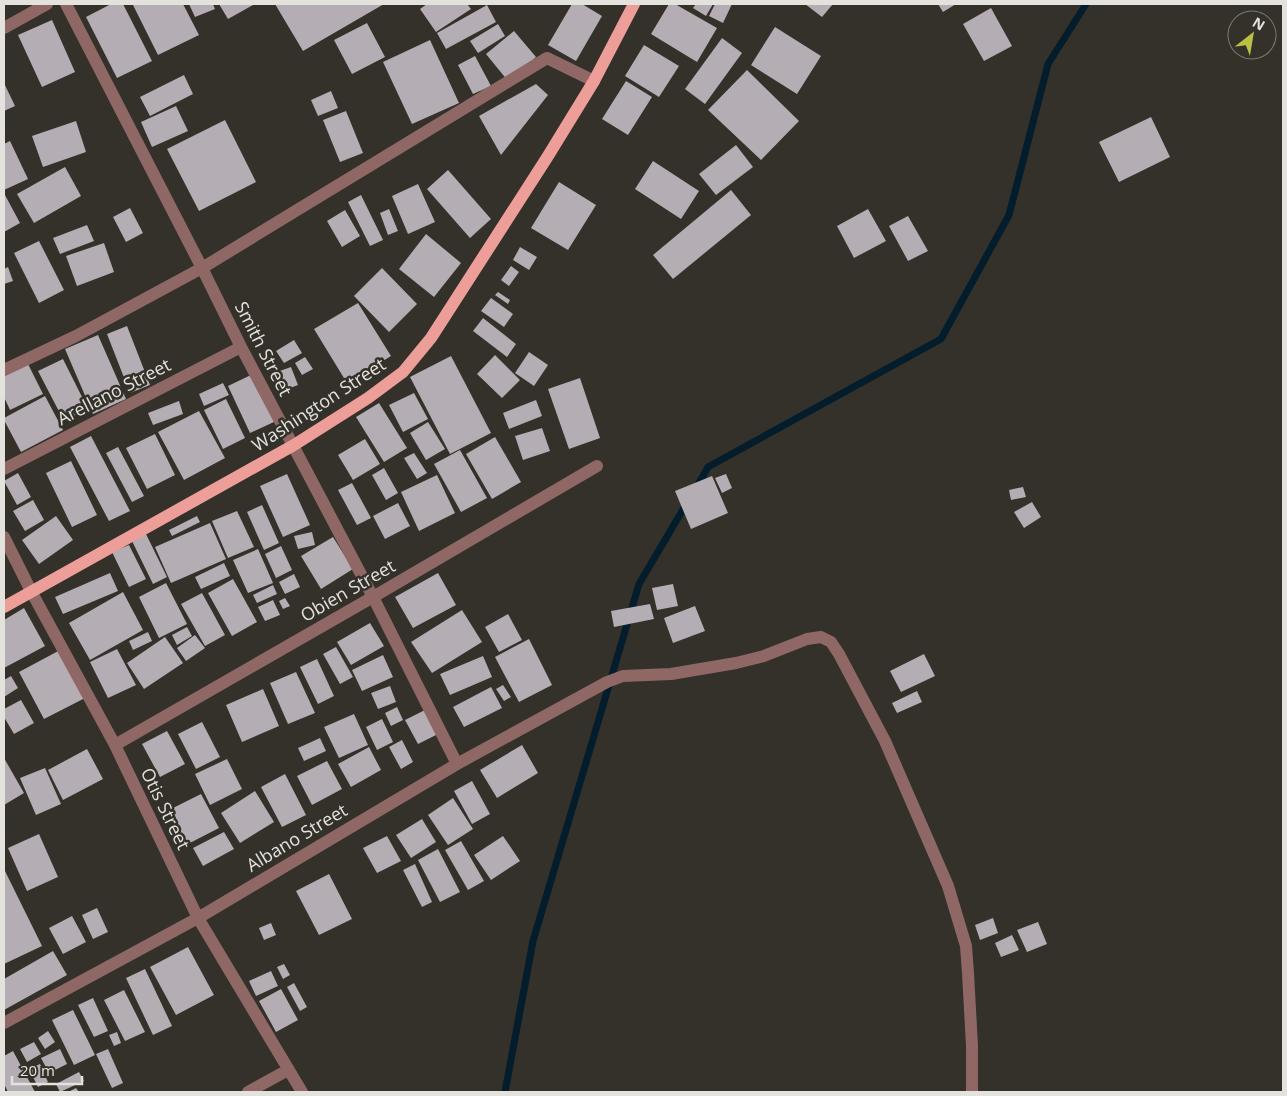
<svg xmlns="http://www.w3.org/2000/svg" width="1287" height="1096" viewBox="0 0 1287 1096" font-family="'Open Sans',sans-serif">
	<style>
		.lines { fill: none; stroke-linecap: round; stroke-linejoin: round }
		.stream { stroke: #031d2c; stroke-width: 7 }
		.building { fill: #b5adb4 }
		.minor { stroke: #8f6866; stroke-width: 12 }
		.major { stroke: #ed9e99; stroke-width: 12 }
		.labels { text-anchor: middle; stroke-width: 5; stroke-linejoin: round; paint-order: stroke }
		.street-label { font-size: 18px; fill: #e3e2dd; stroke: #333129 }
	</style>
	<rect width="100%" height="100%" fill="#333129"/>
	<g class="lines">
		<path class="stream" d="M696,488L708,467L941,339L1009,215L1048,64L1086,4
			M505,1092L533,941L639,584L688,501"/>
	</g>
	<path class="building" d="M111,4H123L152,61L117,78L86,17Z
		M136,4H183L199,35L158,55L133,5Z
		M189,4H213L215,9L195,17Z
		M219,4H252L253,5L228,19Z
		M275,4H384L303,51Z
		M427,4H467L471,9L436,32L420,9Z
		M572,4H582L602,16L576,61L548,45Z
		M669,4H675L717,28L697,62L651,34Z
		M696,4H713L706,16L693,8Z
		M715,4H732L723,23L709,16Z
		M805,4H833L822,17Z
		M938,4H956L943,12Z
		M487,5L496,22L446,49L437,33Z
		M991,8L1012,46L984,61L963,24Z
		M52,20L75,72L42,87L18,35Z
		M367,23L385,57L352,74L334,40Z
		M498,24L505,36L478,53L470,41Z
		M775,27L821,56L797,94L751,65Z
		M514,31L536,57L508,81L486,54Z
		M722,38L742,53L705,104L685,89Z
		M430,40L459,103L412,124L383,62Z
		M644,45L679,66L659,97L625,76Z
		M475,56L491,86L473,94L458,65Z
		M747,70L799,121L761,160L708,110Z
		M184,75L193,94L150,116L140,97Z
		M626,81L652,97L628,135L602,119Z
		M4,83L15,106L4,111Z
		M536,84L548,95L501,155L479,116Z
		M331,91L338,108L318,116L311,100Z
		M176,106L188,131L152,147L141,122Z
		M346,111L363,153L340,162L323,120Z
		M1151,117L1170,157L1119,182L1099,142Z
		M225,120L256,182L199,211L167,149Z
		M76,121L86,152L43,167L32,136Z
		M10,141L28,179L4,190V144Z
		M736,145L753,167L716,195L699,174Z
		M653,161L699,191L681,219L635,189Z
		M65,167L81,196L34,223L17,194Z
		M448,170L491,219L470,238L427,189Z
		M559,182L596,205L568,250L531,228Z
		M418,184L435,222L408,234L392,196Z
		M731,190L751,215L673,279L653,255Z
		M5,195L20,223L4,232V196Z
		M361,195L383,240L370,246L348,202Z
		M130,208L143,233L126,242L113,217Z
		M389,209L398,231L388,235L380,213Z
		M868,209L886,241L854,258L837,226Z
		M345,210L360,236L342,247L327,221Z
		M908,216L928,251L908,261L889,226Z
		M87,225L94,241L60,254L53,238Z
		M426,234L461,263L434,297L399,269Z
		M39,241L64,290L39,303L14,253Z
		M104,243L114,272L77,286L66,256Z
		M520,247L537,257L529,270L513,260Z
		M511,266L519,272L509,286L501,280Z
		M8,267L13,281L4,284V269Z
		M382,268L417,304L389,332L354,296Z
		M498,292L510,300L508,304L495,295Z
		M491,298L513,314L504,327L481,311Z
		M358,303L391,356L347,383L314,329Z
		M483,318L516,344L507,357L473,331Z
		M127,326L150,385L130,393L107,334Z
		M98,335L126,399L93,414L65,349Z
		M294,340L302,353L284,363L276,351Z
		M529,352L548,365L534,386L515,373Z
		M495,355L520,380L502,398L477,374Z
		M451,356L491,433L450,454L410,377Z
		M305,357L313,369L302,375L295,363Z
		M63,359L88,409L64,421L38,371Z
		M28,364L43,394L10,410L4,397V376Z
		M291,367L298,385L280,392L274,373Z
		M253,374L276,421L250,433L228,386Z
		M580,378L600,438L569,449L548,389Z
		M223,383L229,395L204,406L199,394Z
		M414,393L428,419L403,432L389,405Z
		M45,396L63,430L21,452L4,420V418Z
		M226,399L245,438L223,449L204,410Z
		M536,400L542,416L509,429L503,413Z
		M179,401L183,414L153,425L148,413Z
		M379,403L407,448L384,462L356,417Z
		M199,411L225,458L184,480L158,432Z
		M428,422L445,449L426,460L410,433Z
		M542,428L550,451L523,460L515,436Z
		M155,434L175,475L147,489L126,448Z
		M91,436L130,511L109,521L70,447Z
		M495,437L521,482L492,499L466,454Z
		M365,439L380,464L353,480L338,455Z
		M118,447L144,496L132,502L106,453Z
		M460,450L487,498L461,512L434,464Z
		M414,453L427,473L417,479L404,458Z
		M71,461L97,515L72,527L46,473Z
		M384,468L398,493L386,500L372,475Z
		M18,473L31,497L17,505L4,481Z
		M287,474L310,525L283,537L260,486Z
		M726,474L732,488L722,493L715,478Z
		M437,475L455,513L419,531L401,492Z
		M712,476L728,513L691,529L675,491Z
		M352,483L371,518L357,525L338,490Z
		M1023,487L1026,497L1011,500L1009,490Z
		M33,500L44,520L25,531L13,511Z
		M1032,502L1041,517L1024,528L1014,512Z
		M398,503L410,526L385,539L373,516Z
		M262,505L279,543L264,550L247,512Z
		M237,511L254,547L228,558L212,521Z
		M56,516L73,540L39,564L22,540Z
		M197,516L200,522L172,536L169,530Z
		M210,523L226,559L171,583L155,547Z
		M312,532L315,545L298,549L294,536Z
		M146,534L167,577L153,584L132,541Z
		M333,537L353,569L321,589L301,556Z
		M129,545L146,579L129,587L112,552Z
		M281,546L292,570L276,578L265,554Z
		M258,549L273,583L248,593L233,560Z
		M224,563L230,576L201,589L195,577Z
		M110,573L118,591L63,614L55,597Z
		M438,573L456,605L413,628L395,597Z
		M294,574L300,587L285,594L279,582Z
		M233,579L257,622L232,636L208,593Z
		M166,583L187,624L159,638L139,597Z
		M673,584L678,606L657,610L652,588Z
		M273,585L277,594L257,603L253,595Z
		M123,592L143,630L90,660L69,623Z
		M202,593L225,635L205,646L181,604Z
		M285,598L290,606L283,609L279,601Z
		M273,600L280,615L265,621L258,607Z
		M650,604L654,619L614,627L611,611Z
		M695,606L705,631L673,643L664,618Z
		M24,608L45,646L4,668V620Z
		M462,610L482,642L432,673L411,642Z
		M508,614L522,640L499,652L485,627Z
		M370,623L384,646L351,665L337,642Z
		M187,627L192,636L177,645L172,635Z
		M148,632L152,641L133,650L129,641Z
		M195,635L205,648L186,661L177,648Z
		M165,637L183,663L144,689L127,663Z
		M529,639L552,685L519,702L495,657Z
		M336,647L353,677L340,684L323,654Z
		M62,649L87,697L44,719L19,672Z
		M117,649L136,685L108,698L90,662Z
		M924,654L935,676L901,692L890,671Z
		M383,655L393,677L362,691L352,670Z
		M483,656L492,677L450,695L440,674Z
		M317,659L334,696L318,704L300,667Z
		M296,672L315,713L288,724L270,683Z
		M11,676L18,688L4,697V680Z
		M503,685L511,697L504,701L496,689Z
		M390,686L396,702L378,709L371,693Z
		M491,687L502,708L464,727L453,707Z
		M263,689L279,726L242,742L226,705Z
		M917,691L922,702L897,713L892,703Z
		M21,700L34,723L14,734L4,717V709Z
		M397,707L403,720L391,726L385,713Z
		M427,709L440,733L418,744L405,720Z
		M354,714L368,745L339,758L324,727Z
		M382,719L393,742L377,750L366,727Z
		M202,722L220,757L196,769L178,734Z
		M167,731L185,764L160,777L142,744Z
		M320,738L326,751L304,761L298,748Z
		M402,740L413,762L401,769L389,747Z
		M522,745L538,773L497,798L480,770Z
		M369,747L381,770L351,787L338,764Z
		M87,749L103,779L63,800L48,770Z
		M4,758L24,793L4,805Z
		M227,759L242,789L210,805L195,774Z
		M327,761L342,789L312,805L297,776Z
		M45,768L61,804L36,815L20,778Z
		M285,774L306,815L282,827L261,787Z
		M472,781L490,814L472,824L454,791Z
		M255,791L274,822L240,843L221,813Z
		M201,794L219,828L184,846L167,811Z
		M453,798L473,829L448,845L428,815Z
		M422,819L436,842L411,858L396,835Z
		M224,832L234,849L203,866L193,848Z
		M39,834L58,877L27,891L8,848Z
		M387,836L401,861L377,873L363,848Z
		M503,836L520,861L491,880L474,855Z
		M461,841L484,881L468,890L445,850Z
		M438,849L460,892L440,902L418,860Z
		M415,864L432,902L422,907L403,870Z
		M4,869L42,946L4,964Z
		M329,874L352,919L319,935L296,891Z
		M97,908L108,932L93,939L82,915Z
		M72,916L86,942L63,954L49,928Z
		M993,918L998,933L980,940L975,925Z
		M1038,922L1047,944L1027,952L1017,930Z
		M271,923L276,935L264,940L259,928Z
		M1012,935L1019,950L1001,957L995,943Z
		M188,947L214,995L176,1015L150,967Z
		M53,951L67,975L4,1010V979Z
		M284,964L290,975L283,979L277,967Z
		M145,969L172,1026L153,1035L126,978Z
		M271,971L278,986L256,996L249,981Z
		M294,983L307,1007L300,1011L287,987Z
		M281,989L298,1020L276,1032L259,1001Z
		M124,990L145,1032L125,1041L104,1000Z
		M93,998L108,1031L94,1037L78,1005Z
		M73,1010L95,1055L74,1065L52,1020Z
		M48,1031L55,1042L45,1049L38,1038Z
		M117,1032L121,1043L114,1046L109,1035Z
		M34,1042L41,1054L27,1062L20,1049Z
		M60,1049L67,1064L49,1073L41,1058Z
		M108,1049L123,1083L112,1088L96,1054Z
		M13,1051L35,1092H8L4,1084V1056Z
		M40,1064L48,1082L38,1087L29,1069Z
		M79,1072L84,1081L60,1092L56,1084Z
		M76,1088L79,1092H68Z"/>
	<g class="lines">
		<path class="minor" d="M66,4L202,268L241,347L373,597L457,764
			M4,28L47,4
			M4,370L76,336L202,268L547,58L594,81
			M4,469L241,347
			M4,537L31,591L115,745L198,918L302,1092
			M115,745L373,597L597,466
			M4,1023L198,918L457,764L607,682L623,676L671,674L736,663L764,656L807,639L821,637L831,642L839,654L885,741L948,886L966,946L968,973L972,1046V1092
			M248,1092L288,1070"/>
		<path class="major" d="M4,607L294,445L368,398L403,372L431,338L548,156L594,81L634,4"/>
	</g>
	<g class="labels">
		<g class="street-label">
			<text transform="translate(263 349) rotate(63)" y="6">Smith Street</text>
			<text transform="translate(114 392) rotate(-27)" y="6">Arellano Street</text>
			<text transform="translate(319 405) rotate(-33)" y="6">Washington Street</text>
			<text transform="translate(348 591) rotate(-30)" y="6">Obien Street</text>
			<text transform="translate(165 809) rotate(64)" y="6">Otis Street</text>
			<text transform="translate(297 838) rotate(-31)" y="6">Albano Street</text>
		</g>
	</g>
	<rect width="1287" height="1096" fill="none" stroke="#e3e2dd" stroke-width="10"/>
	<g transform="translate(1252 35) rotate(31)"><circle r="24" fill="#333129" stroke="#797871"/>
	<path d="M0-4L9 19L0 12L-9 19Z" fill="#bac046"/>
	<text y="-8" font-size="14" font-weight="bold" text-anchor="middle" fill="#e3e2dd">N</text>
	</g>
	<path d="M12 1076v8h70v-8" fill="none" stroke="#e3e2dd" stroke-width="2.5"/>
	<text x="20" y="1076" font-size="15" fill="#e3e2dd" stroke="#333129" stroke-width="4" paint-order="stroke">20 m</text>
</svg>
